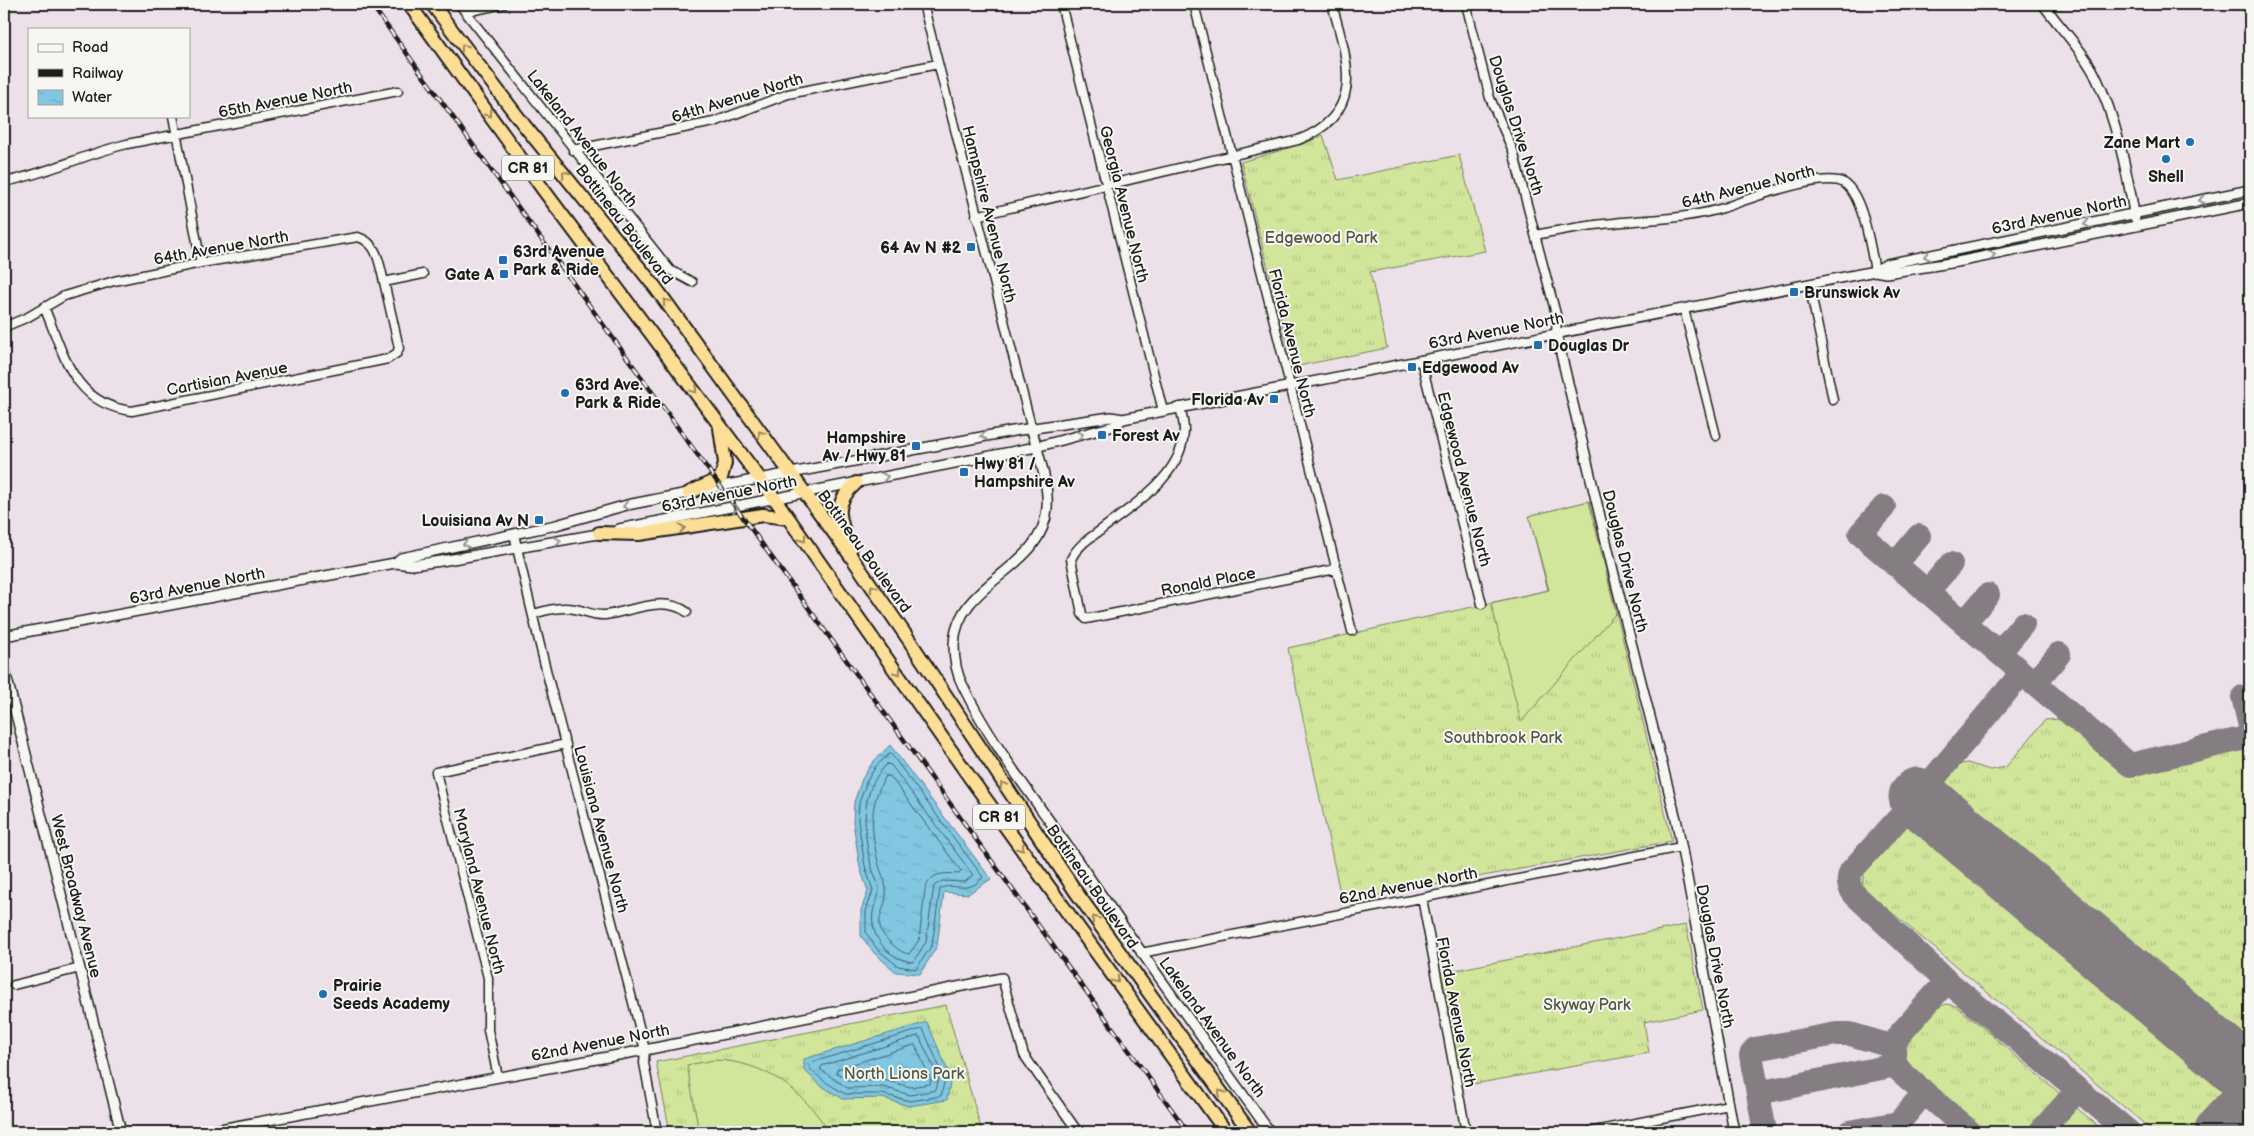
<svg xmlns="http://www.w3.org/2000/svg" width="2254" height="1136" viewBox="0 0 2254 1136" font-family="'Balsamiq Sans',sans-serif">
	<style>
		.grass { fill: url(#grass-tufts); stroke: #76815c }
		.garden { fill: #d1e69b; stroke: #76815c }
		.water { fill: url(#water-ripples); stroke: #598393 }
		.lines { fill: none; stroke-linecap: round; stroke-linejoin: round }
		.shore { stroke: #44606b; stroke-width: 1 }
		.taxiway { stroke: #847e82; stroke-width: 24 }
		.runway { stroke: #847e82; stroke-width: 59 }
		.minor-casing { stroke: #1c1c1c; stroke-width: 11 }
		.tertiary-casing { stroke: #1c1c1c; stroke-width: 12 }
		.trunk-casing { stroke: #1c1c1c; stroke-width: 16 }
		.minor { stroke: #f6f6f2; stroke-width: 8 }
		.tertiary { stroke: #f6f6f2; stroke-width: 9 }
		.trunk { stroke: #fcde96; stroke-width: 12 }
		.rail-casing { stroke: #1c1c1c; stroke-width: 4.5 }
		.rail { stroke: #f6f6f2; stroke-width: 2.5; stroke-dasharray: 8; stroke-linecap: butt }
		.oneway { stroke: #97875f }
		.oneway2 { stroke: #949492 }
		.poi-dot { fill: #1f6fb2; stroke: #f6f6f2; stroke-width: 2 }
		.labels { text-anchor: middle; stroke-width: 4; stroke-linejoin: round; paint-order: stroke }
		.shield { fill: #f6f6f2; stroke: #5d5d5c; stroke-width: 1 }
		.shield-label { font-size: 15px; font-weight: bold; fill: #1c1c1c }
		.street-label { font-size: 16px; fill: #1c1c1c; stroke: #f6f6f2 }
		.poi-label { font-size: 16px; font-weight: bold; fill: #1c1c1c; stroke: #f6f6f2; text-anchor: start }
		.park-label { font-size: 16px; fill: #525942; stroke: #f6f6f2 }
	</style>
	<defs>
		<pattern id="grass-tufts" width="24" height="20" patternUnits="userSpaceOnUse" patternTransform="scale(1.25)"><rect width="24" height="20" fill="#d1e69b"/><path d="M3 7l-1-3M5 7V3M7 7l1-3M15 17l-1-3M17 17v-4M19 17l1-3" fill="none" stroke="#b3c585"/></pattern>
		<pattern id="water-ripples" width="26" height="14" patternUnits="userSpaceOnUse" patternTransform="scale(1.25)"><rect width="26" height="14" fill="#81c7e2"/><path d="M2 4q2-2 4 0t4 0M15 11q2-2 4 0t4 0" fill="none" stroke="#6faac1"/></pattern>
	</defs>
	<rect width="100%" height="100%" fill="#ede1e9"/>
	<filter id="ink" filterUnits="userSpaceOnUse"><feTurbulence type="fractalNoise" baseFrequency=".02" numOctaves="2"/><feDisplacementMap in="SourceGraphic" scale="10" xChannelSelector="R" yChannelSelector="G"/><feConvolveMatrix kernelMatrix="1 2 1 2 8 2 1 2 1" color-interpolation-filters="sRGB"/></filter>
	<g filter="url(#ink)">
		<path class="grass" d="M1323,135L1338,180L1459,155L1485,251L1370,272L1387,348L1293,367L1241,162L1306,143Z
			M1589,501L1672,841L1342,902L1288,648L1548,590L1529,516Z
			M2061,719L2118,768L2143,769L2250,746V1051L2237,1043L1944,798L1941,783L1956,765L1967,763L1990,770L2006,767L2045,720Z
			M1914,823H1920L1927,828L2227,1081L2228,1096L2197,1132H2154L1865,890L1862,884L1865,867L1904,826Z
			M1686,925L1703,1010L1644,1022L1649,1053L1462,1086L1440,973Z
			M1947,1004L1956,1006L1975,1021L2105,1132H1982L1905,1067C1902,1060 1900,1054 1902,1047C1907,1035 1934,1006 1947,1004Z
			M946,1005L982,1132H670L656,1062Z"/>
		<path class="garden" d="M1589,501L1616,613L1521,722L1491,603L1549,590L1529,516Z
			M714,1060C764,1061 803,1090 829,1132H699L687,1065Z"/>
		<path class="water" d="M890,745L991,879L968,894L944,892L937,946L920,974L896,972L874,953L861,936V910L868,891L860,868L853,822L854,802L862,779L872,763Z
			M927,1022L951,1078L947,1100L909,1106L882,1098L843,1099L820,1085L804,1070V1059Z"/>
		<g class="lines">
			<path class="shore" d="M891,754L983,877C968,896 953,881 940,889L932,945L916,969L898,966L878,950L866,933V911L873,890L865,866L858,821L859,803L867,781L876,766L888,755Z
				M887,764L891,765L973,875L965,882L942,881L934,886L926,942L913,962C889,960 869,937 873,912C874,905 879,898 879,890C878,881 873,873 871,865C863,830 859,791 887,764Z
				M886,776H890L961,871L959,874C944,873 930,872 925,890L919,940L909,954C902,953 898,949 893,945C866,922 889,911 886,888C885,879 880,871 878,862C871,830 868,805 886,776Z
				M923,1029L945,1079L941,1096L910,1101L882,1094H845L824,1081L809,1068L811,1063Z
				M919,1036L939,1079L936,1090L910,1095L883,1087L847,1088L820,1069L822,1066Z
				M915,1045L931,1080L930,1084L910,1087L884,1080L849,1081L836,1072L838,1069Z"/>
			<path class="taxiway" d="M1884,507L1860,534L2130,765L2250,737
				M1895,565L1919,536
				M1927,592L1951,564
				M1964,623L1988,595
				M1999,653L2023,624
				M2022,673L1918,797L1851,871C1847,880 1848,887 1855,895L1947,981L2129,1132
				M2034,684L2059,654
				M2243,697L2250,726
				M1947,981L1900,1034C1891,1047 1892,1060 1901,1072L1970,1132
				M1758,1093L1896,1065
				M1765,1132L1751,1055L1755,1049L1836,1034H1850L1894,1047
				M1850,1132L1898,1123
				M1893,1132L1895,1127L1924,1093
				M2040,1132L2078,1090"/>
			<path class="runway" d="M1918,797L2250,1077
				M2224,1132L2250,1104"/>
			<defs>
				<path id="minor" d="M459,4L670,270L692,282
					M923,4L1032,430
					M1061,4L1163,411
					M1194,4L1352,631
					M1466,4L1490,98L1513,151L1557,318L1556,333
					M465,12L504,4
					M173,116L201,263
					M573,150L714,122L788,94L938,64
					M4,182C46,174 85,154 127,144L398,91
					M976,216L1298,140C1368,113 1347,59 1332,4
					M1535,235C1561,230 1587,225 1614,223C1650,219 1687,219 1723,208C1746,200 1822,171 1844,183C1863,195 1871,250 1875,271
					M1809,284L1833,400
					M44,307C64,353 72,404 132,411L388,359L397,353L399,348L384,282
					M1684,309L1716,436
					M4,327L28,317L64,296L114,281L201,263L358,237C378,243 379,263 384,282L423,274
					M1421,360L1482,604
					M1180,407C1182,415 1184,423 1184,430C1183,476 1133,505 1101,530C1090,538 1078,545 1071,559L1082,614L1086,619L1336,569
					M514,534C552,707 602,877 645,1050L644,1063L657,1132
					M533,614C547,610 561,606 575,609C585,611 595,616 605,615C633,611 662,595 687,612
					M1422,898L1466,1132
					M1141,953L1681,847
					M1002,978L1024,1055L1078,1132
					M14,985L80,968
					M498,1077L488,1030V978L436,772L566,744
					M1589,1132L1729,1105"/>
				<path id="tertiary" d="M2043,4C2060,28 2082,49 2095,75C2116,117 2127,172 2135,218
					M1875,271L1886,273L1957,262L2250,203
					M1556,333L1616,583L1677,823L1734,1132
					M1032,430C1038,454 1049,483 1047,508C1043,571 956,580 954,645C954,659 956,673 963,686C990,742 1030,793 1066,844C1133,941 1201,1037 1270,1132
					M706,489L1013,431L1111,417L1123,419L1875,271L1887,264L2250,190
					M619,529L1036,447L1114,426L1123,419
					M395,563L401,558L556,525L627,505L693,492
					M4,636L395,563L412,565L441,561L604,533
					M4,667L121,1132
					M204,1132L645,1050L1002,978"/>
				<path id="trunk" d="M409,4L545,192L775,499L971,779L1226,1132
					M432,4L524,125L655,287L853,559L909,640L1076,892L1250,1132
					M689,493L721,478L725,463L720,428
					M599,533L639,534L763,515L788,518
					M850,550C841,521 830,506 856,483"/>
			</defs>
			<use href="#minor" class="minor-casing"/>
			<use href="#tertiary" class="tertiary-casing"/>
			<use href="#trunk" class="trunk-casing"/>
			<use href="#minor" class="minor"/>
			<use href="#tertiary" class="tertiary"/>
			<use href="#trunk" class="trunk"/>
			<defs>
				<path id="rail" d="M371,4L1188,1132"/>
			</defs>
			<use href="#rail" class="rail-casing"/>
			<use href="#rail" class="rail"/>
		</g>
		<defs><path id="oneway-chevron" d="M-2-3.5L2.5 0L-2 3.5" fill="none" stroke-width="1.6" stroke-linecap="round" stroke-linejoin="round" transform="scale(1.25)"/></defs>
		<g class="oneway">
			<use href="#oneway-chevron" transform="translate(464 47) rotate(-127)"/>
			<use href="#oneway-chevron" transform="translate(489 114) rotate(54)"/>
			<use href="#oneway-chevron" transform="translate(565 174) rotate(-129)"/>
			<use href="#oneway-chevron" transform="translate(666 302) rotate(-127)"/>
			<use href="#oneway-chevron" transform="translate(694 390) rotate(54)"/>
			<use href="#oneway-chevron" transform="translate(761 434) rotate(-126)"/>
			<use href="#oneway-chevron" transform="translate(682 528) rotate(-8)"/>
			<use href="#oneway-chevron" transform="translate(803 539) rotate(54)"/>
			<use href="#oneway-chevron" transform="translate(873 588) rotate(-125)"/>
			<use href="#oneway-chevron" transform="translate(898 672) rotate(55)"/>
			<use href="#oneway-chevron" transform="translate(1003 785) rotate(-123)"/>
			<use href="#oneway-chevron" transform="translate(1021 848) rotate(55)"/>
			<use href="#oneway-chevron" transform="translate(1095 919) rotate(-126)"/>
			<use href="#oneway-chevron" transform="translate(1116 980) rotate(54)"/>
			<use href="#oneway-chevron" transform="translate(1221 1093) rotate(-126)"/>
		</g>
		<g class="oneway2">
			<use href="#oneway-chevron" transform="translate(2202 200) rotate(168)"/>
			<use href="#oneway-chevron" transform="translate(2087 224) rotate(169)"/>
			<use href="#oneway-chevron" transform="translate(1992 255) rotate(-11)"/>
			<use href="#oneway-chevron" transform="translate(1927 256) rotate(169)"/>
			<use href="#oneway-chevron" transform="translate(1080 435) rotate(-15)"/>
			<use href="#oneway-chevron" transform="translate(984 436) rotate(170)"/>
			<use href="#oneway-chevron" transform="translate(885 477) rotate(-11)"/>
			<use href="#oneway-chevron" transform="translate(626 506) rotate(166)"/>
			<use href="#oneway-chevron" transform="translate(735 508) rotate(-11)"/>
			<use href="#oneway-chevron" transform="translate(558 541) rotate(-9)"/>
			<use href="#oneway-chevron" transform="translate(466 544) rotate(168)"/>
		</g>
	</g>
	<g class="poi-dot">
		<circle cx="2190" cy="142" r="5"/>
		<circle cx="2166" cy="159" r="5"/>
		<rect x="966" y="242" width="10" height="10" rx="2.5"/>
		<rect x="498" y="255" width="10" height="10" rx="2.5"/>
		<rect x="499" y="269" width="10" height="10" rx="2.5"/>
		<rect x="1789" y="287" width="10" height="10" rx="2.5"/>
		<rect x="1533" y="340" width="10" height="10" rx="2.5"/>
		<rect x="1407" y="362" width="10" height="10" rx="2.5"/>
		<circle cx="565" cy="393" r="5"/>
		<rect x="1269" y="394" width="10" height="10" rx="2.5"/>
		<rect x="1097" y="430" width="10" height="10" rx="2.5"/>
		<rect x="911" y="441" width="10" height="10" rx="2.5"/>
		<rect x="959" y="467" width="10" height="10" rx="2.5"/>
		<rect x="534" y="515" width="10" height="10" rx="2.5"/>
		<circle cx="323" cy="994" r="5"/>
	</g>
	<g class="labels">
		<g class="shield">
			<rect x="502" y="155.5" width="52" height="25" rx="4"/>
			<rect x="973" y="804.5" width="52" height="25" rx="4"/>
		</g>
		<g class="shield-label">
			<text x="528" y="173">CR 81</text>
			<text x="999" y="822">CR 81</text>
		</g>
		<g class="street-label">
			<text transform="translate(737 97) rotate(-17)" y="6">64th Avenue North</text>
			<text transform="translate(285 99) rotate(-11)" y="6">65th Avenue North</text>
			<text transform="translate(1517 125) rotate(72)" y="6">Douglas Drive North</text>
			<text transform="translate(583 138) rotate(52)" y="6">Lakeland Avenue North</text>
			<text transform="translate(1748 186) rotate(-14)" y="6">64th Avenue North</text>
			<text transform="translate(1125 204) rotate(76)" y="6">Georgia Avenue North</text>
			<text transform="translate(990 214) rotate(76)" y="6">Hampshire Avenue North</text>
			<text transform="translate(2059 214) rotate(-12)" y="6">63rd Avenue North</text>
			<text transform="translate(625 224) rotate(52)" y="6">Bottineau Boulevard</text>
			<text transform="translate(221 247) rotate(-10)" y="6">64th Avenue North</text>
			<text transform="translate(1496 330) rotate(-11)" y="6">63rd Avenue North</text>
			<text transform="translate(1293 343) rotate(76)" y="6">Florida Avenue North</text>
			<text transform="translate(227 378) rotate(-11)" y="6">Cartisian Avenue</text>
			<text transform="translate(1465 479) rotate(76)" y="6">Edgewood Avenue North</text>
			<text transform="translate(729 493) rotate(-11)" y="6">63rd Avenue North</text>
			<text transform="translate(865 551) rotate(54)" y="6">Bottineau Boulevard</text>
			<text transform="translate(1626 561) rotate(76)" y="6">Douglas Drive North</text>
			<text transform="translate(1208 581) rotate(-11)" y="6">Ronald Place</text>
			<text transform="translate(197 585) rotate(-11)" y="6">63rd Avenue North</text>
			<text transform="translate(602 829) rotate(75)" y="6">Louisiana Avenue North</text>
			<text transform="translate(1408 885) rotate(-11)" y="6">62nd Avenue North</text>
			<text transform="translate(1093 886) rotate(55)" y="6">Bottineau Boulevard</text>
			<text transform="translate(480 891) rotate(76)" y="6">Maryland Avenue North</text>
			<text transform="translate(77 896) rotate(76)" y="6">West Broadway Avenue</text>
			<text transform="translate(1716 956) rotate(79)" y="6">Douglas Drive North</text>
			<text transform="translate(1457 1012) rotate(79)" y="6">Florida Avenue North</text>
			<text transform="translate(1213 1027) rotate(54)" y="6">Lakeland Avenue North</text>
			<text transform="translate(600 1042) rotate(-11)" y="6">62nd Avenue North</text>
		</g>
		<g class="poi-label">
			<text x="2180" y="148" text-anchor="end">Zane Mart</text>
			<text x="2166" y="182" text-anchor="middle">Shell</text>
			<text x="961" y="253" text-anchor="end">64 Av N #2</text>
			<text x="513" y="257">63rd Avenue<tspan x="513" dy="18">Park &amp; Ride</tspan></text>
			<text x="494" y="280" text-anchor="end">Gate A</text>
			<text x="1804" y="298">Brunswick Av</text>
			<text x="1548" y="351">Douglas Dr</text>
			<text x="1422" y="373">Edgewood Av</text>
			<text x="575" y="390">63rd Ave.<tspan x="575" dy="18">Park &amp; Ride</tspan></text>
			<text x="1264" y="405" text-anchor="end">Florida Av</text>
			<text x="1112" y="441">Forest Av</text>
			<text x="906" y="443" text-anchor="end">Hampshire<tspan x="906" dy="18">Av / Hwy 81</tspan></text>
			<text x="974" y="469">Hwy 81 /<tspan x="974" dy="18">Hampshire Av</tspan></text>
			<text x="529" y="526" text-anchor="end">Louisiana Av N</text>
			<text x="333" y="991">Prairie<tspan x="333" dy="18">Seeds Academy</tspan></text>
		</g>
		<g class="park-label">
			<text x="1321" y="243">Edgewood Park</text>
			<text x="1503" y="743">Southbrook Park</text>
			<text x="1587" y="1010">Skyway Park</text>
			<text x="904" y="1079">North Lions Park</text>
		</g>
	</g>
	<rect width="2254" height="1136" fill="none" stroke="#f6f6f2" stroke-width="20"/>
	<rect x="10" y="10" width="2234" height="1116" fill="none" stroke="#1c1c1c" stroke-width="2" filter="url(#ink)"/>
	<rect x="28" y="28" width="162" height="90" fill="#f6f6f2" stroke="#9f9f9c"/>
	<rect x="38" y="44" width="25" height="8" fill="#f6f6f2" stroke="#9f9f9c"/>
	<text x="72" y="52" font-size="15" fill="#1c1c1c">Road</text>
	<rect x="38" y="69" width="25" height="8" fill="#1c1c1c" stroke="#9f9f9c"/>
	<text x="72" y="78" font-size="15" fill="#1c1c1c">Railway</text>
	<rect x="38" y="90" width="25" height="15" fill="url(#water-ripples)" stroke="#9f9f9c"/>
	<text x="72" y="102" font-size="15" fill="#1c1c1c">Water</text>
</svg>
